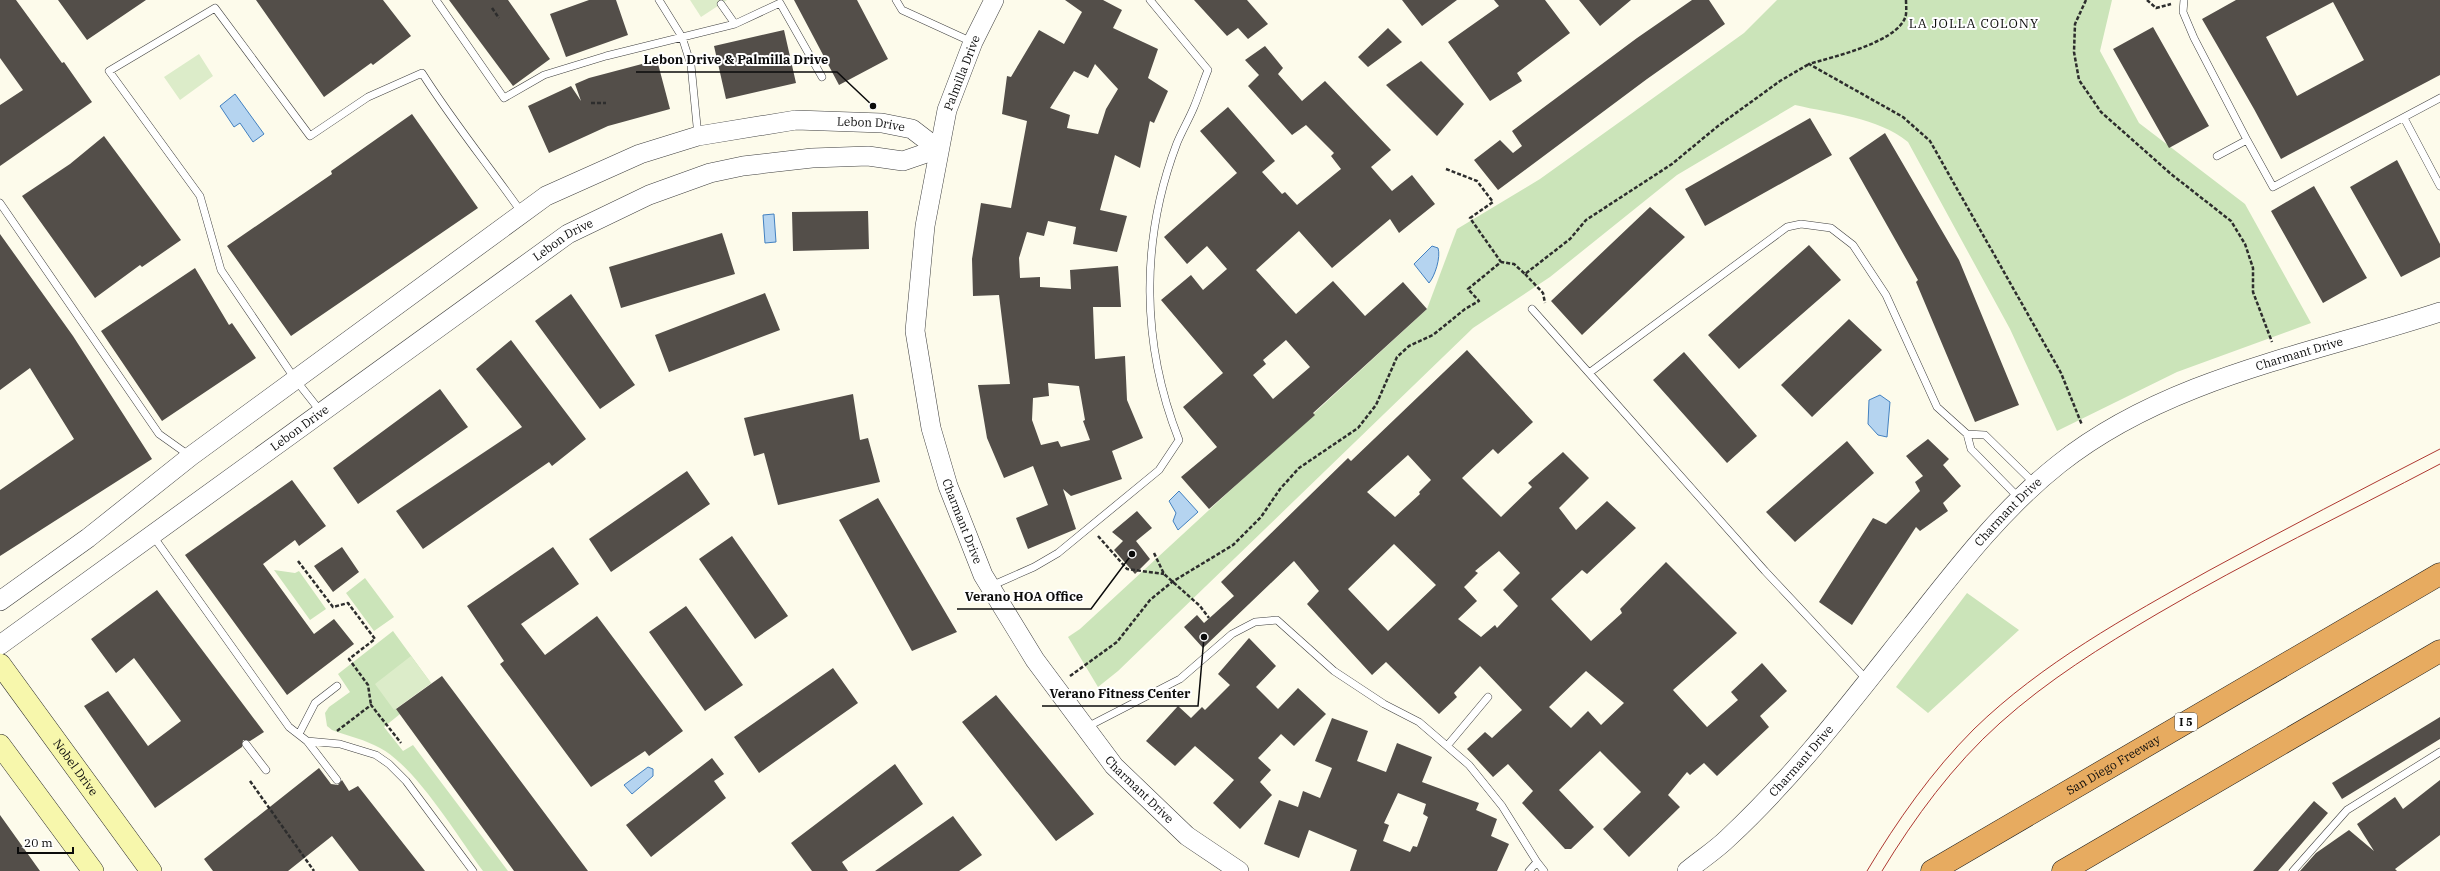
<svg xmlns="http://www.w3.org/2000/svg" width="2440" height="871" viewBox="0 0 2440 871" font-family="'IBM Plex Serif',serif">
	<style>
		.green { fill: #cbe4b9 }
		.pitch { fill: #dcecc9 }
		.water { fill: #b5d4f0; stroke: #4381c0 }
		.building { fill: #534e49; fill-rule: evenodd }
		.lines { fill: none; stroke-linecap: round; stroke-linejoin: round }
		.service-casing { stroke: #3e3e3e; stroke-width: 8 }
		.tertiary-casing { stroke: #3e3e3e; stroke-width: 20 }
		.secondary-casing { stroke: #2d2d2d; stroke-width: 22 }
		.motorway-casing { stroke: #1c1c1c; stroke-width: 23 }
		.path { stroke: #2d2d2d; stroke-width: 2.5; stroke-dasharray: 4 2; stroke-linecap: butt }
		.service { stroke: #fff; stroke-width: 7 }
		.tertiary { stroke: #fff; stroke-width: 19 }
		.secondary { stroke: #f7f7ac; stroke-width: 21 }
		.motorway { stroke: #e7ab60; stroke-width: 22 }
		.tram { stroke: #ae3831; stroke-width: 1 }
		.labels { text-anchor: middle; stroke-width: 4; stroke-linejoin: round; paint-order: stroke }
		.shield { fill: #fff; stroke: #545454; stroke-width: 1 }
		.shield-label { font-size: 11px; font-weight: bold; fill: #0b0b0b }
		.street-label { font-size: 12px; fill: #0b0b0b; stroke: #fff }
		.neighbourhood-label { font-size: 13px; letter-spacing: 1px; fill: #0b0b0b; stroke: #fff }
		.leader { fill: none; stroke: #0b0b0b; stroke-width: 1.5 }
		.callout-dot { fill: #0b0b0b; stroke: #fff; stroke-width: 1.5 }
		.callout-label { font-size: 13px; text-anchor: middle; font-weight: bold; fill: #0b0b0b; stroke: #fff; stroke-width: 4; stroke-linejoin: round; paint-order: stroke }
	</style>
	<rect width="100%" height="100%" fill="#fdfbeb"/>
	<path class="green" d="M1777,0H2112L2100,51L2139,123L2245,204L2311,323L2177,372L2057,431L2010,329L1908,142C1877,117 1833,114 1795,105L1677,175L1550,277L1473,328L1118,671L1098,687L1068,637L1080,629L1427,309L1457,229L1540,179L1744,33Z
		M274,570L295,573L299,571L326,609L310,620Z
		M365,578L394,617L374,631L346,593Z
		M1967,593L2019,630L1928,713L1896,687Z
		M393,631L431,683L396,708L400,714L384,727L403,751L413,745L508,871H483C458,837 416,767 380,748C366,740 348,736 332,730L327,726L325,713L329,707L350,692L338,674Z"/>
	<path class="pitch" d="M690,0H727L701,17Z
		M199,54L213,76L180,100L164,77Z
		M411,656L431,683L394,710L375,684Z"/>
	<path class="water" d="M235,94L264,134L253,142L240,123L234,127L220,106Z
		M774,214L776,242L765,243L763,215Z
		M1432,246L1438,248C1441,257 1435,276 1429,283L1414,264Z
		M1880,395L1890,402L1887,437L1878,435L1868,424L1869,400Z
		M1179,491L1198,512L1178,530L1173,521L1176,513L1169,501Z
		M648,767L653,769V776L632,794L624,785Z"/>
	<path class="building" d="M0,0H16L62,63L64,62L92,102L0,166V105L23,90L0,58Z
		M58,0H146L87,40Z
		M256,0H383L411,36L373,65L371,63L324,97Z
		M449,0H508L550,59L513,86Z
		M589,0H616L628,35L566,57L550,14Z
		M794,0H857L888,59L839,85Z
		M1065,0H1103L1122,10L1113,28L1158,49L1148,78L1168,91L1154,123L1150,121L1140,168L1115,155L1100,210L1127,216L1117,252L1073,244L1076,227L1048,221L1044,236L1027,232L1019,258L1020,278L1040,277V287L1071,289L1070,270L1118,266L1121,307H1093L1095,359L1125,356L1127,400L1143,438L1112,451L1122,479L1071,496L1063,489L1076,529L1028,549L1016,518L1048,505L1033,466L1004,478L987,438L978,385L1010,384L999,295L973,296L972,259L981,203L1011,208L1027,121L1002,114L1007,76L1011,77L1039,30L1064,44L1082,12ZM1095,64L1118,89L1106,109L1098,134L1067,128L1070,115L1050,108L1074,71L1088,78ZM1048,383L1079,386L1085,420L1083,421L1090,440L1061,447L1058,441L1041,445L1032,420L1033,398L1049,396Z
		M1194,0H1247L1268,24L1248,39L1238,28L1227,36Z
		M1402,0H1457L1422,26Z
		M1494,0H1545L1570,33L1517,73L1522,81L1490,101L1448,42L1499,6Z
		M1579,0H1631L1600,26Z
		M1692,0H1709L1725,24L1647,79L1498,190L1474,160L1500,140L1513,153L1522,146L1512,131L1637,38Z
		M2236,0H2440V75L2281,159L2254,109L2202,19ZM2333,2L2364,60L2297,96L2266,37Z
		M2153,27L2209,126L2169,148L2113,49Z
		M1388,28L1402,42L1368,67L1358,57Z
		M784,30L796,83L726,99L714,46Z
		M1265,46L1283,68L1278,74L1302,101L1325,81L1391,150L1371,167L1392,191L1412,175L1435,204L1399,233L1390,219L1332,268L1299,231L1256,270L1296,314L1333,281L1365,316L1403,282L1427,309L1313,413L1315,415L1209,509L1181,477L1217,447L1183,407L1223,373L1161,300L1191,275L1203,290L1227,269L1207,246L1187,264L1164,237L1237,173L1200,131L1228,107L1275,161L1262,172L1282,194L1285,192L1297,205L1341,169L1331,156L1334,153L1306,125L1292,135L1248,86L1259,75L1245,60ZM1286,340L1310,367L1273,399L1253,375L1266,364L1263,360Z
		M657,60L670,109L608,126L549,153L528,106L571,86L581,101L575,84L589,78Z
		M1421,61L1464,104L1437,136L1386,85Z
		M412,114L478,208L291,336L227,246L332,174L331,171Z
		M1810,118L1832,155L1705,226L1685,189Z
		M1885,133L1959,260L2019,405L1975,422L1916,282L1918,280L1849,158Z
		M104,136L181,240L142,267L140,265L95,298L22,196L70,164Z
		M2397,160L2440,244V257L2401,277L2350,187Z
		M2314,186L2367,278L2323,303L2271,211Z
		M1650,207L1685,237L1582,335L1551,301Z
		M868,211L869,249L793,251L792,212Z
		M722,233L735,274L621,308L609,267Z
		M0,234L73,336L152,459L0,556V490L74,439L30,368L0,390Z
		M1809,245L1841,280L1739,369L1708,335Z
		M195,268L229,325L232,323L256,358L162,421L101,331Z
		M765,293L780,330L669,372L655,335Z
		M571,294L635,385L600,409L535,321Z
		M1849,319L1882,350L1812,417L1781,385Z
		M511,340L586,439L552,466L549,462L423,549L396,511L522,427L476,369Z
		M1467,350L1533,422L1498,454L1493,449L1462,478L1501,517L1532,487L1528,483L1563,452L1589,478L1559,508L1576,530L1607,501L1636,528L1587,574L1582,570L1551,599L1591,641L1622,613L1620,609L1666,562L1737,633L1673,690L1707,727L1738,700L1731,692L1762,663L1787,691L1760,716L1769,727L1717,776L1704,763L1690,775L1687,772L1668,795L1680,807L1629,857L1603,829L1641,792L1600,751L1559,790L1594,827L1571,849H1565L1522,803L1533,791L1508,764L1493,777L1467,749L1485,732L1492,738L1522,710L1480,666L1454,693L1457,697L1439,714L1386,662L1372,675L1307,604L1319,591L1294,561L1203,648L1184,627L1197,615L1204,623L1234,596L1221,582L1348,458L1351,461ZM1408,455L1431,480L1419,492L1420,494L1395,517L1367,492ZM1394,544L1436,585L1388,631L1348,589ZM1499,551L1520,573L1503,590L1518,606L1497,628L1495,625L1481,637L1458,619L1477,601L1464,587L1478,573L1475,571ZM1586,671L1624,703L1601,725L1588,711L1571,728L1549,707Z
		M1684,352L1757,436L1727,463L1653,380Z
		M440,389L468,427L358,504L333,468Z
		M853,394L860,440L868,438L880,482L778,505L764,453L754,456L744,418Z
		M1928,439L1949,459L1943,465L1961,486L1943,503L1948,511L1920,531L1916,527L1852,625L1819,602L1873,518L1886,524L1920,491L1915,482L1923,476L1906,456Z
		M1847,441L1874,473L1795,542L1766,512Z
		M687,471L710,504L611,572L589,539Z
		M292,480L326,526L299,546L295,540L263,564L314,634L334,619L354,644L287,695L185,555Z
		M878,498L957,632L912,651L839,520Z
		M1137,511L1152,528L1136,541L1150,559L1135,574L1114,550L1123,541L1112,532Z
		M732,536L788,616L755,639L699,559Z
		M342,547L359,572L333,592L314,566Z
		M553,547L579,584L521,624L545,655L597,616L683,731L649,756L645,751L591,787L500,664L504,661L467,606Z
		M157,590L264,732L250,741L243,740L242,747L155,808L84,706L108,691L148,746L181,721L134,658L116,673L91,639Z
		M686,606L743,685L705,711L649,632Z
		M1249,638L1276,666L1256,687L1278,709L1298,688L1326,714L1294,746L1281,734L1258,758L1271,770L1260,782L1272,795L1240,829L1213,803L1234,780L1195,746L1175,766L1146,741L1178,706L1191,718L1202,707L1205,710L1230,685L1218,674Z
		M833,668L858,703L759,773L734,737Z
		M442,676L588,871H514L396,709Z
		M996,695L1094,814L1056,841L962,722Z
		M2440,717V739L2342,799L2332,783Z
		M1332,718L1368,731L1357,761L1386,772L1397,743L1432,757L1422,782L1479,803L1476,810L1497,819L1491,836L1509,844L1497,871H1350L1357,850L1309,830L1299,858L1264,844L1279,800L1298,807L1303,791L1320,798L1332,768L1315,761ZM1398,793L1426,804L1423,814L1428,817L1417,847L1413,846L1410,852L1383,841L1389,825L1384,823Z
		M712,758L724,774L714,781L726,798L651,857L626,825Z
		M895,764L923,804L842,862L848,871H812L791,843Z
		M319,768L331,784L338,785L342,780L349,791L358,786L425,871H359L332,836L288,871H213L204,859Z
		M2440,780V835L2395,869L2397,871H2300L2316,853L2349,830L2374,851L2357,824L2395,797L2403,809Z
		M2314,801L2328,813L2278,871H2253Z
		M0,815L40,871H0Z
		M953,816L982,855L959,871H875Z"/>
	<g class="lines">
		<defs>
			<path id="service" d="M436,0L504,98L544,75L606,56L735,24L780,3L822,77
				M659,0L682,37L691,65L698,136
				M896,0L902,10L972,42
				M2184,0L2183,12L2194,38L2247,140
				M721,4L735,24
				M2404,118L2440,186
				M2217,156L2247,140L2273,187L2440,98
				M0,203L159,434L190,456
				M1532,309L1589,373
				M321,412L295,379L221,270L200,196L109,71L215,8L310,136L368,97L422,73C453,122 489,166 522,213
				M1967,434L1985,435L2035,484
				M153,536L289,727L307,741L340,744L376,755L389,764L406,781L473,871
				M991,586L1034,567L1058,553L1159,470L1179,440C1141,344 1140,240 1177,143C1182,131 1189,119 1194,107C1199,95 1203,82 1208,70L1150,0
				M1868,681L1765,571L1589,373L1787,227L1801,224L1831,228L1853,245L1886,295L1937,407L1967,434L1971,449L2019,498
				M1087,727L1180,679L1232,634L1255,622L1277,620L1334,671L1384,704L1419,722L1469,765L1502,806L1537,862
				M299,734L315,703L337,686
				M307,741L337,780
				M246,744L266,770
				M1447,746L1488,697
				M1529,871L1537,862L1544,871
				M2293,871L2347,810L2440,752"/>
			<g id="tertiary">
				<path id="s1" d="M994,0L973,42L947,110L925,226L915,331L931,428L948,486L983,575L1035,660L1114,766L1187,836L1239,871"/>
				<path id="s2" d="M0,601L88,538L191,456L546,196L640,154L698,136L796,120L882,123L912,129L938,149"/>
				<path id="s3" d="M0,645L568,234L649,195L710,173L743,166L812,158L868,156L903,161L938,149"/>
				<path id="s4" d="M1687,871C1700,860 1716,850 1728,838C1797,774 1854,698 1912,625C1957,568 2002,509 2059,464C2167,378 2312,354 2440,312"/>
			</g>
			<g id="secondary">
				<path id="s5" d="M0,664L151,871"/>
				<path d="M0,745L93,871"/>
			</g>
			<g id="motorway">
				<path id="s6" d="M1932,871L2440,574"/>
				<path d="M2063,871L2440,651"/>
			</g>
		</defs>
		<use href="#service" class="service-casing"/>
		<use href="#tertiary" class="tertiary-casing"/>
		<use href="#secondary" class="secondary-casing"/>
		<use href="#motorway" class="motorway-casing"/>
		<path class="path" d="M1906,0C1906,5 1907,14 1905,18C1895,43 1832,57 1809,64L1903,117L1930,141L2061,373L2082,425
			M2086,0L2075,24L2074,52L2079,80L2101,112L2171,174L2231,221L2245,244L2253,268V292L2272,342
			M2147,0L2156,8L2171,4
			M492,8L499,18
			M591,103H606
			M1446,169L1477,181L1493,202L1470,218L1501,262
			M1525,274L1543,293L1545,303
			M1098,536L1127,569L1164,574
			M1154,553L1164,574L1200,606L1209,618
			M298,561L333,607L348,603L375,639L349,659L368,685L371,705
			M1070,676L1117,642L1150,600L1172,582L1233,545L1261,517L1280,489L1299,468L1358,428L1376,405L1397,357L1409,346L1433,335L1465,309L1479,301L1468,289L1501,262L1514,264L1525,274L1570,239L1586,220L1672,164L1718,126L1780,81L1809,64
			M337,731L371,705L401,743
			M250,781L314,871"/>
		<use href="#service" class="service"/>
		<use href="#tertiary" class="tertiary"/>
		<use href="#secondary" class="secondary"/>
		<use href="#motorway" class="motorway"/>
		<path class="tram" d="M1867,871C1897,821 1932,771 1974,729C2042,663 2126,617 2208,571C2285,529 2362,489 2440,449
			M1882,871C1915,817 1953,765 2000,723C2048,680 2101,647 2157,614C2249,560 2345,514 2440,464"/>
	</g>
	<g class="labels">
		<rect class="shield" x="2175" y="713" width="22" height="18" rx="3"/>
		<g class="shield-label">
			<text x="2186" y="726">I 5</text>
		</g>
		<g class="street-label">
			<text transform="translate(962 73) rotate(-69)" y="4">Palmilla Drive</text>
			<text dy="4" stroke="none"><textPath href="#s2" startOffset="1018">Lebon Drive</textPath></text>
			<text dy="4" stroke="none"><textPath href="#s3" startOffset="694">Lebon Drive</textPath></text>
			<text dy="4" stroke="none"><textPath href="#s4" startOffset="819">Charmant Drive</textPath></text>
			<text dy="4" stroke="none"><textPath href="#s3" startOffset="370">Lebon Drive</textPath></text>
			<text dy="4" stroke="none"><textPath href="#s4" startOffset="483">Charmant Drive</textPath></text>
			<text dy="4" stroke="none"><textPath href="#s1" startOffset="540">Charmant Drive</textPath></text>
			<text dy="4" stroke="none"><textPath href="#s4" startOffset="159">Charmant Drive</textPath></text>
			<text dy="4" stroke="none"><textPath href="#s6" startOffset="210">San Diego Freeway</textPath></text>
			<text dy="4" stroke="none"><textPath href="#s5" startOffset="128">Nobel Drive</textPath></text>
			<text dy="4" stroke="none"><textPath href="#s1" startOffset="864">Charmant Drive</textPath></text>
		</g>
		<g class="neighbourhood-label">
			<text x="1974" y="28">LA JOLLA COLONY</text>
		</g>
	</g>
	<path class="leader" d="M873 106L837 72H636M1132 554L1091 609H957M1204 637L1198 706H1042"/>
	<g class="callout-dot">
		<circle cx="873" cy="106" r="4"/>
		<circle cx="1132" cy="554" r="4"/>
		<circle cx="1204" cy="637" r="4"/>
	</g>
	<g class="callout-label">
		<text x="736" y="64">Lebon Drive &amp; Palmilla Drive</text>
		<text x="1024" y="601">Verano HOA Office</text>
		<text x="1120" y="698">Verano Fitness Center</text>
	</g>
	<path d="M18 847v6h55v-6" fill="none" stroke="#0b0b0b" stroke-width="2"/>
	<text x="24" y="847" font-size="12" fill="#0b0b0b" stroke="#ffffff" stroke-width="3" paint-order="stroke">20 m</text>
</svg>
